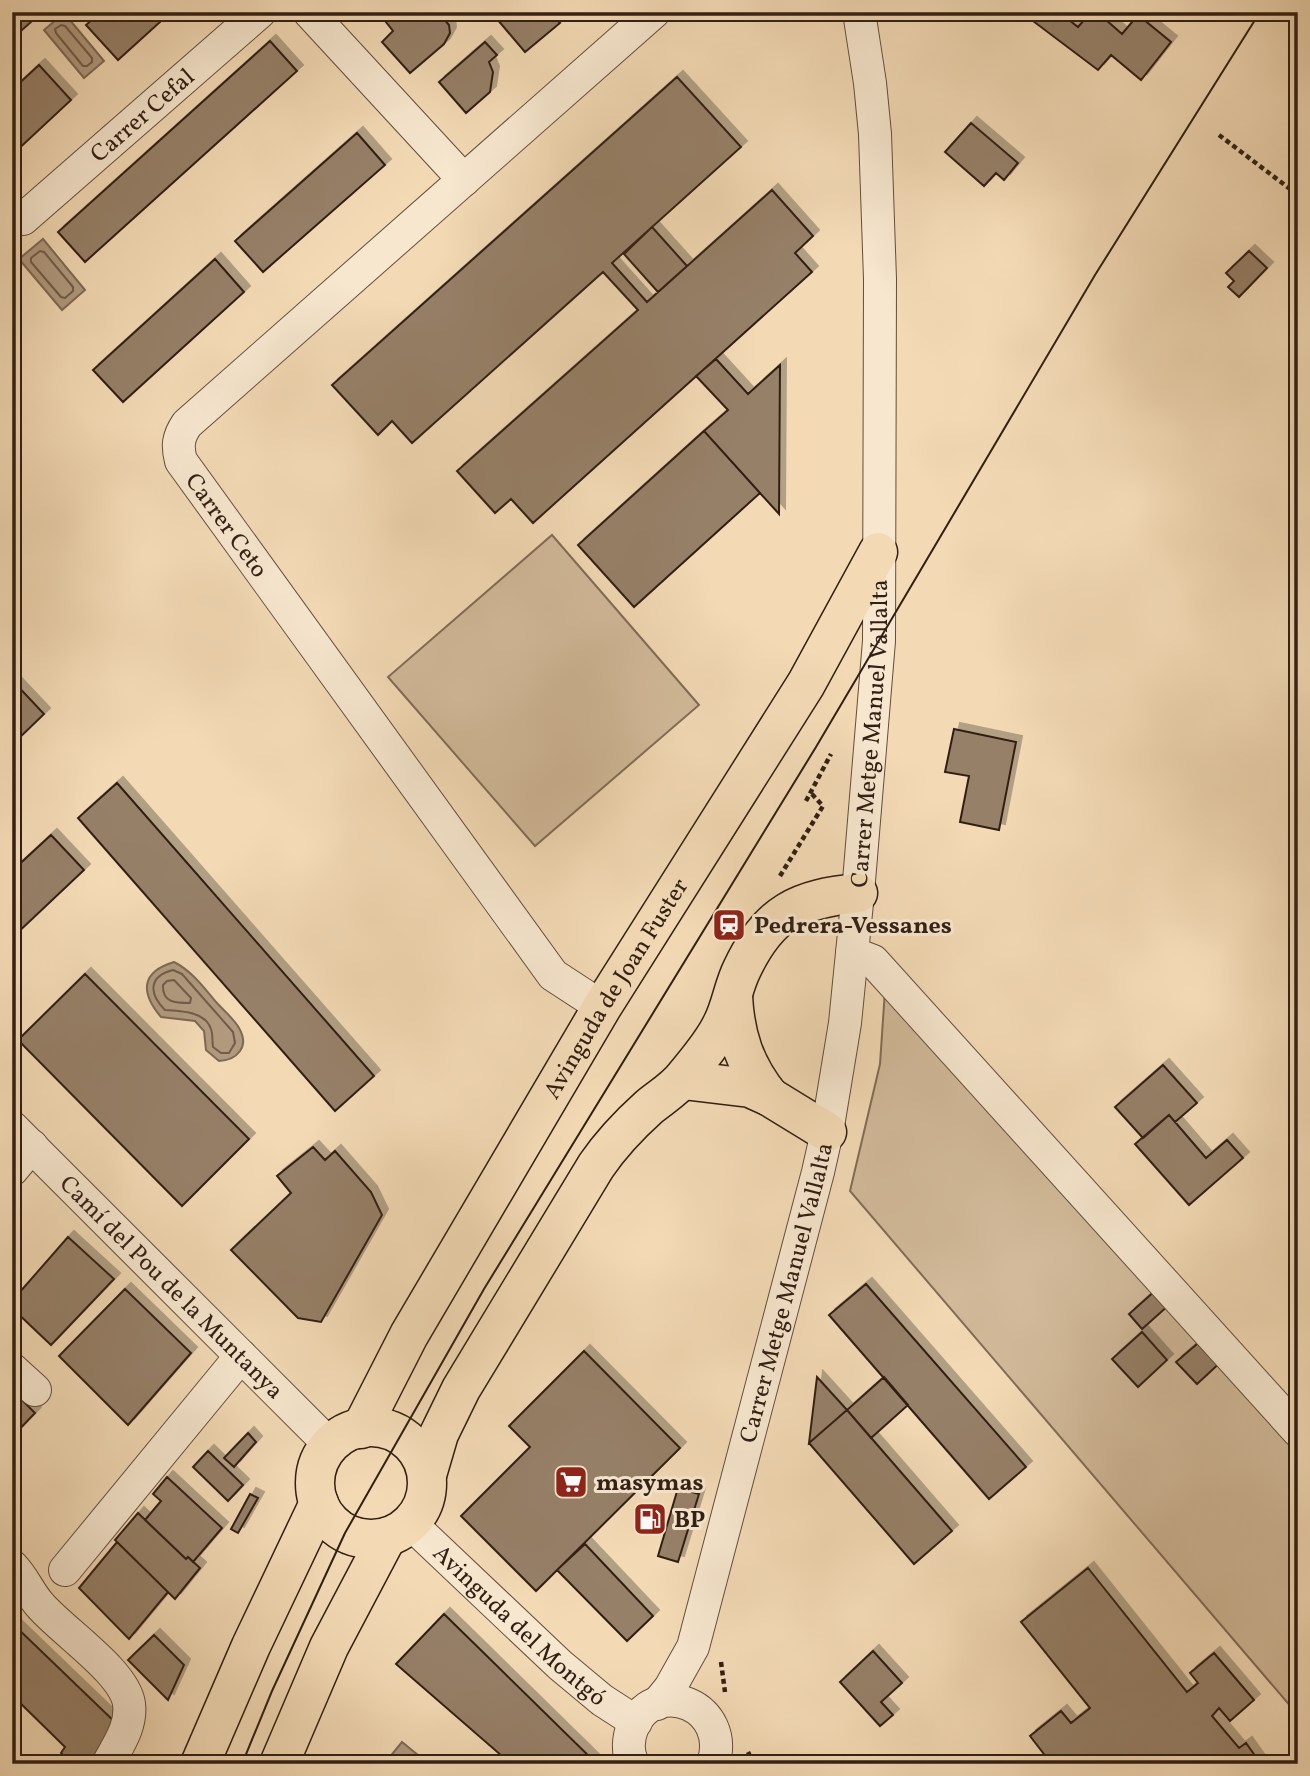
<svg xmlns="http://www.w3.org/2000/svg" width="1310" height="1776" viewBox="0 0 1310 1776" font-family="Vollkorn,serif">
	<style>
		.green { fill: #d2ba9a; stroke: #826c58; stroke-width: 2 }
		.water { fill: #b19a7f; stroke: #7e6955; stroke-width: 2 }
		.lines { fill: none; stroke-linecap: round; stroke-linejoin: round }
		.shore { stroke: #715c4a; stroke-width: 2 }
		.building { fill: #968068; stroke: #311f15; stroke-width: 2; filter: url(#shadow) }
		.minor-casing { stroke: #624e3d; stroke-width: 34 }
		.major-casing { stroke: #311f15; stroke-width: 41 }
		.path { stroke: #311f15; stroke-width: 4.5; stroke-dasharray: 5 3.5; stroke-linecap: butt }
		.minor { stroke: #f7e7cf; stroke-width: 32 }
		.major { stroke: #f3dab5; stroke-width: 38 }
		.tram { stroke: #311f15; stroke-width: 2 }
		.labels { text-anchor: middle; stroke-width: 6; stroke-linejoin: round; paint-order: stroke }
		.street-label { font-size: 24px; fill: #311f15; stroke: #f7e7cf }
		.poi-label { font-size: 24px; font-weight: bold; fill: #311f15; stroke: #f7e7cf; text-anchor: start }
	</style>
	<defs>
		<filter id="shadow"><feDropShadow dx="6" dy="-6" stdDeviation="0" flood-color="#0004"/></filter>
	</defs>
	<rect width="100%" height="100%" fill="#f3dab5"/>
	<filter id="stains"><feTurbulence type="fractalNoise" baseFrequency=".00286" numOctaves="4"/><feColorMatrix values="0 0 0 0 .2 0 0 0 0 .09 0 0 0 0 .02 0 0 0 .5 -.17"/></filter>
	<radialGradient id="worn" r=".72"><stop offset=".6" stop-color="#630" stop-opacity="0"/><stop offset="1" stop-color="#630" stop-opacity=".3"/></radialGradient>
	<path class="green" d="M552,535L699,705L535,846L388,677Z
		M885,990L1298,1449V1715L850,1191L880,1064Z"/>
	<path class="water" d="M64,13L104,61L84,78L44,30Z
		M43,239L85,290L62,310L19,259Z
		M174,962C192,971 204,988 217,1003C224,1011 234,1019 239,1028C250,1047 237,1060 219,1061L206,1050L204,1031L195,1021L161,1017C140,992 141,972 174,962Z
		M402,1742L429,1764H384Z"/>
	<g class="lines">
		<path class="shore" d="M61,25L65,26L92,58V62L87,66H83L56,33L55,29Z
			M40,251L44,252L73,287V291L65,298L61,297L31,262V258Z
			M173,970L182,974L233,1032L235,1043L229,1053H221L213,1047C212,1041 213,1034 211,1029C205,1011 180,1011 165,1010C148,993 149,976 173,970Z
			M174,980L191,998L190,1003C176,1003 162,1003 163,985L167,981Z"/>
	</g>
	<path class="building" d="M17,12L41,13L12,39V17Z
		M101,12H171L118,60L86,25Z
		M378,12H423L427,17L434,15L443,18L449,25L450,33L444,44L410,73L382,42L393,31Z
		M491,12H550L560,23L525,52Z
		M1026,12H1059L1078,27L1091,12H1097L1122,34L1138,15L1171,42L1141,80L1111,55L1098,70L1025,15Z
		M270,41L297,71L85,262L58,232Z
		M485,42L497,55L489,62L493,72L490,92L466,113L439,82Z
		M39,65L71,100L12,155V90Z
		M677,77L741,147L612,263L647,302L772,190L813,236L795,253L812,272L533,523L511,499L495,513L457,471L638,310L603,272L412,443L392,421L378,435L332,385Z
		M971,123L1018,163L1004,180L996,173L984,186L945,152Z
		M357,133L385,165L263,272L235,241Z
		M652,227L687,266L658,292L624,254Z
		M1249,251L1267,268L1239,297L1228,287L1234,281L1226,273Z
		M215,259L244,292L123,402L93,370Z
		M716,359L748,394L780,365L779,514L704,431L728,410L696,376Z
		M704,431L760,493L634,607L578,545Z
		M12,680L44,714L12,745Z
		M954,729L1016,742L999,830L960,822L969,776L945,772Z
		M117,783L374,1076L335,1111L78,818Z
		M51,835L84,870L12,938V871Z
		M85,974L249,1139L182,1206L18,1040Z
		M1163,1065L1197,1103L1175,1122L1169,1115L1143,1138L1115,1107Z
		M1169,1115L1206,1158L1227,1140L1243,1158L1189,1205L1135,1144Z
		M313,1147L325,1160L335,1151L371,1192L382,1215L321,1322L298,1318L231,1250L291,1193L277,1176Z
		M68,1237L114,1279L51,1345L12,1308V1301Z
		M866,1284L1026,1467L989,1499L829,1315Z
		M125,1289L191,1353L128,1425L59,1356Z
		M1156,1290L1169,1305L1142,1329L1129,1314Z
		M1142,1332L1167,1360L1138,1387L1112,1359Z
		M1204,1338L1224,1359L1197,1384L1176,1362Z
		M584,1351L680,1448L536,1591L461,1516L530,1447L509,1426Z
		M817,1377L847,1410L809,1443Z
		M884,1377L908,1405L871,1438L847,1410Z
		M12,1390L35,1413L12,1437Z
		M847,1410L952,1531L914,1564L809,1443Z
		M248,1433L256,1442L234,1467L224,1458Z
		M208,1451L243,1485L228,1501L193,1467Z
		M167,1477L222,1528L193,1562L188,1557L186,1559L145,1520L161,1501L153,1494Z
		M678,1488L699,1494L678,1562L658,1556Z
		M250,1494L258,1498L238,1533L231,1529Z
		M138,1513L186,1559L188,1557L200,1568L175,1599L115,1540Z
		M117,1542L168,1592L129,1639L79,1588Z
		M585,1544L653,1616L627,1641L557,1570Z
		M1088,1568L1187,1692L1198,1683L1190,1673L1214,1653L1254,1700L1230,1721L1219,1708L1212,1716L1239,1748L1246,1743L1261,1764H1196L1192,1759L1186,1764H1048L1050,1762L1030,1736L1061,1711L1071,1723L1090,1708L1021,1622Z
		M444,1614L597,1764H495L502,1756L396,1664Z
		M12,1623L119,1726L97,1764H71L61,1753L65,1747L12,1695Z
		M154,1635L184,1665L168,1700L128,1660Z
		M873,1651L902,1683L881,1702L893,1715L880,1726L840,1682Z"/>
	<g class="lines">
		<defs>
			<g id="minor">
				<path d="M309,12L464,180"/>
				<path id="s1" d="M23,219L260,12"/>
				<path d="M852,953L873,961L1298,1431"/>
				<path d="M602,1007L553,975L181,461C177,446 178,437 187,424L654,12"/>
				<path id="s2" d="M12,1127L330,1445"/>
				<path d="M12,1170L32,1146"/>
				<path d="M12,1369L35,1390"/>
				<path id="s3" d="M410,1523L560,1665L602,1700L636,1722"/>
				<path d="M12,1566C24,1578 29,1593 40,1605C62,1631 125,1672 129,1704C132,1726 118,1745 108,1764"/>
				<path d="M65,1570L241,1356"/>
				<path id="s4" d="M657,1704L670,1688L693,1647L818,1172L827,1132L845,1023L858,893L879,641L880,279L875,134L870,83L859,12"/>
				<path d="M633,1764C627,1752 628,1738 633,1726C657,1675 732,1707 713,1764"/>
			</g>
			<g id="major">
				<path d="M733,996C735,1036 745,1066 770,1097"/>
				<path d="M683,1080L750,1088L770,1097L827,1132"/>
				<circle cx="371" cy="1483" r="56"/>
				<path id="s5" d="M361,1429L409,1335L602,1007L806,684L878,552"/>
				<path d="M427,1475L439,1434L461,1389L596,1166C611,1144 629,1125 649,1107C661,1097 675,1089 685,1076C698,1060 713,1043 722,1024C731,1007 733,987 742,969C769,912 798,899 858,893"/>
				<path d="M200,1764L251,1646L319,1503"/>
				<path d="M279,1764L329,1647L387,1537"/>
			</g>
		</defs>
		<use href="#minor" class="minor-casing"/>
		<use href="#major" class="major-casing"/>
		<path class="path" d="M1219,135L1298,195
			M806,801L831,754
			M780,876L823,806L811,793
			M721,1662L725,1692
			M748,1752L754,1764"/>
		<use href="#minor" class="minor"/>
		<use href="#major" class="major"/>
		<path class="tram" d="M242,1764L272,1691L345,1533L484,1289L816,747L1095,275L1260,12"/>
	</g>
	<defs>
		<symbol id="station-square" viewBox="-11 -11 22 22"><rect x="-9" y="-9" width="18" height="18" rx="4" fill="#8f2418" stroke="#f7e7cf"/><path d="M-3-6H3Q5-6 5-4V2Q5 4 3 4L4.5 6H3L1.5 4h-3L-3 6H-4.5L-3 4Q-5 4-5 2V-4Q-5-6-3-6ZM-3.5-4v3h7v-3ZM-3.5 1v1.5H-2V1ZM2 1v1.5H3.5V1Z" fill="#fff"/></symbol>
		<symbol id="supermarket-square" viewBox="-11 -11 22 22"><rect x="-9" y="-9" width="18" height="18" rx="4" fill="#8f2418" stroke="#f7e7cf"/><path d="M-6-5.5h2.5l.6 2H6L4.5 2H-2.5L-4.4-4H-6ZM-1.5 3.2a1.3 1.3 0 1 0 .1 0ZM3 3.2a1.3 1.3 0 1 0 .1 0Z" fill="#fff"/></symbol>
		<symbol id="fuel-square" viewBox="-11 -11 22 22"><rect x="-9" y="-9" width="18" height="18" rx="4" fill="#8f2418" stroke="#f7e7cf"/><path d="M-5.5-6h7V0h2V4h1.3V-2.5L3-4.5l.8-.8L6-3V5H2.5V1h-1V6h-7ZM-4.2-4.7v3.2H.2V-4.7Z" fill="#fff"/></symbol>
	</defs>
	<g fill-rule="evenodd">
		<use href="#station-square" x="710" y="906" width="38" height="38"/>
		<use href="#supermarket-square" x="552" y="1463" width="38" height="38"/>
		<use href="#fuel-square" x="631" y="1500" width="38" height="38"/>
	</g>
	<g class="labels">
		<g class="street-label">
			<text dy="8" stroke="none"><textPath href="#s1" startOffset="158">Carrer Cefal</textPath></text>
			<text transform="translate(227 525) rotate(54)" y="8">Carrer Ceto</text>
			<text dy="8" stroke="none"><textPath href="#s4" startOffset="1001">Carrer Metge Manuel Vallalta</textPath></text>
			<text dy="8" stroke="none"><textPath href="#s5" startOffset="509">Avinguda de Joan Fuster</textPath></text>
			<text dy="8" stroke="none"><textPath href="#s2" startOffset="226">Camí del Pou de la Muntanya</textPath></text>
			<text dy="8" stroke="none"><textPath href="#s4" startOffset="434">Carrer Metge Manuel Vallalta</textPath></text>
			<text dy="8" stroke="none"><textPath href="#s3" startOffset="150">Avinguda del Montgó</textPath></text>
		</g>
		<g class="poi-label">
			<text x="754" y="933">Pedrera-Vessanes</text>
			<text x="596" y="1490">masymas</text>
			<text x="674" y="1527">BP</text>
		</g>
	</g>
	<rect width="1310" height="1776" fill="none" stroke="#f3dab5" stroke-width="42"/>
	<rect x="14" y="14" width="1282" height="1748" fill="none" stroke="#311f15" stroke-width="3.5"/>
	<rect x="21" y="21" width="1268" height="1734" fill="none" stroke="#311f15" stroke-width="2"/>
	<rect width="100%" height="100%" filter="url(#stains)"/>
	<rect width="100%" height="100%" fill="url(#worn)"/>
</svg>
